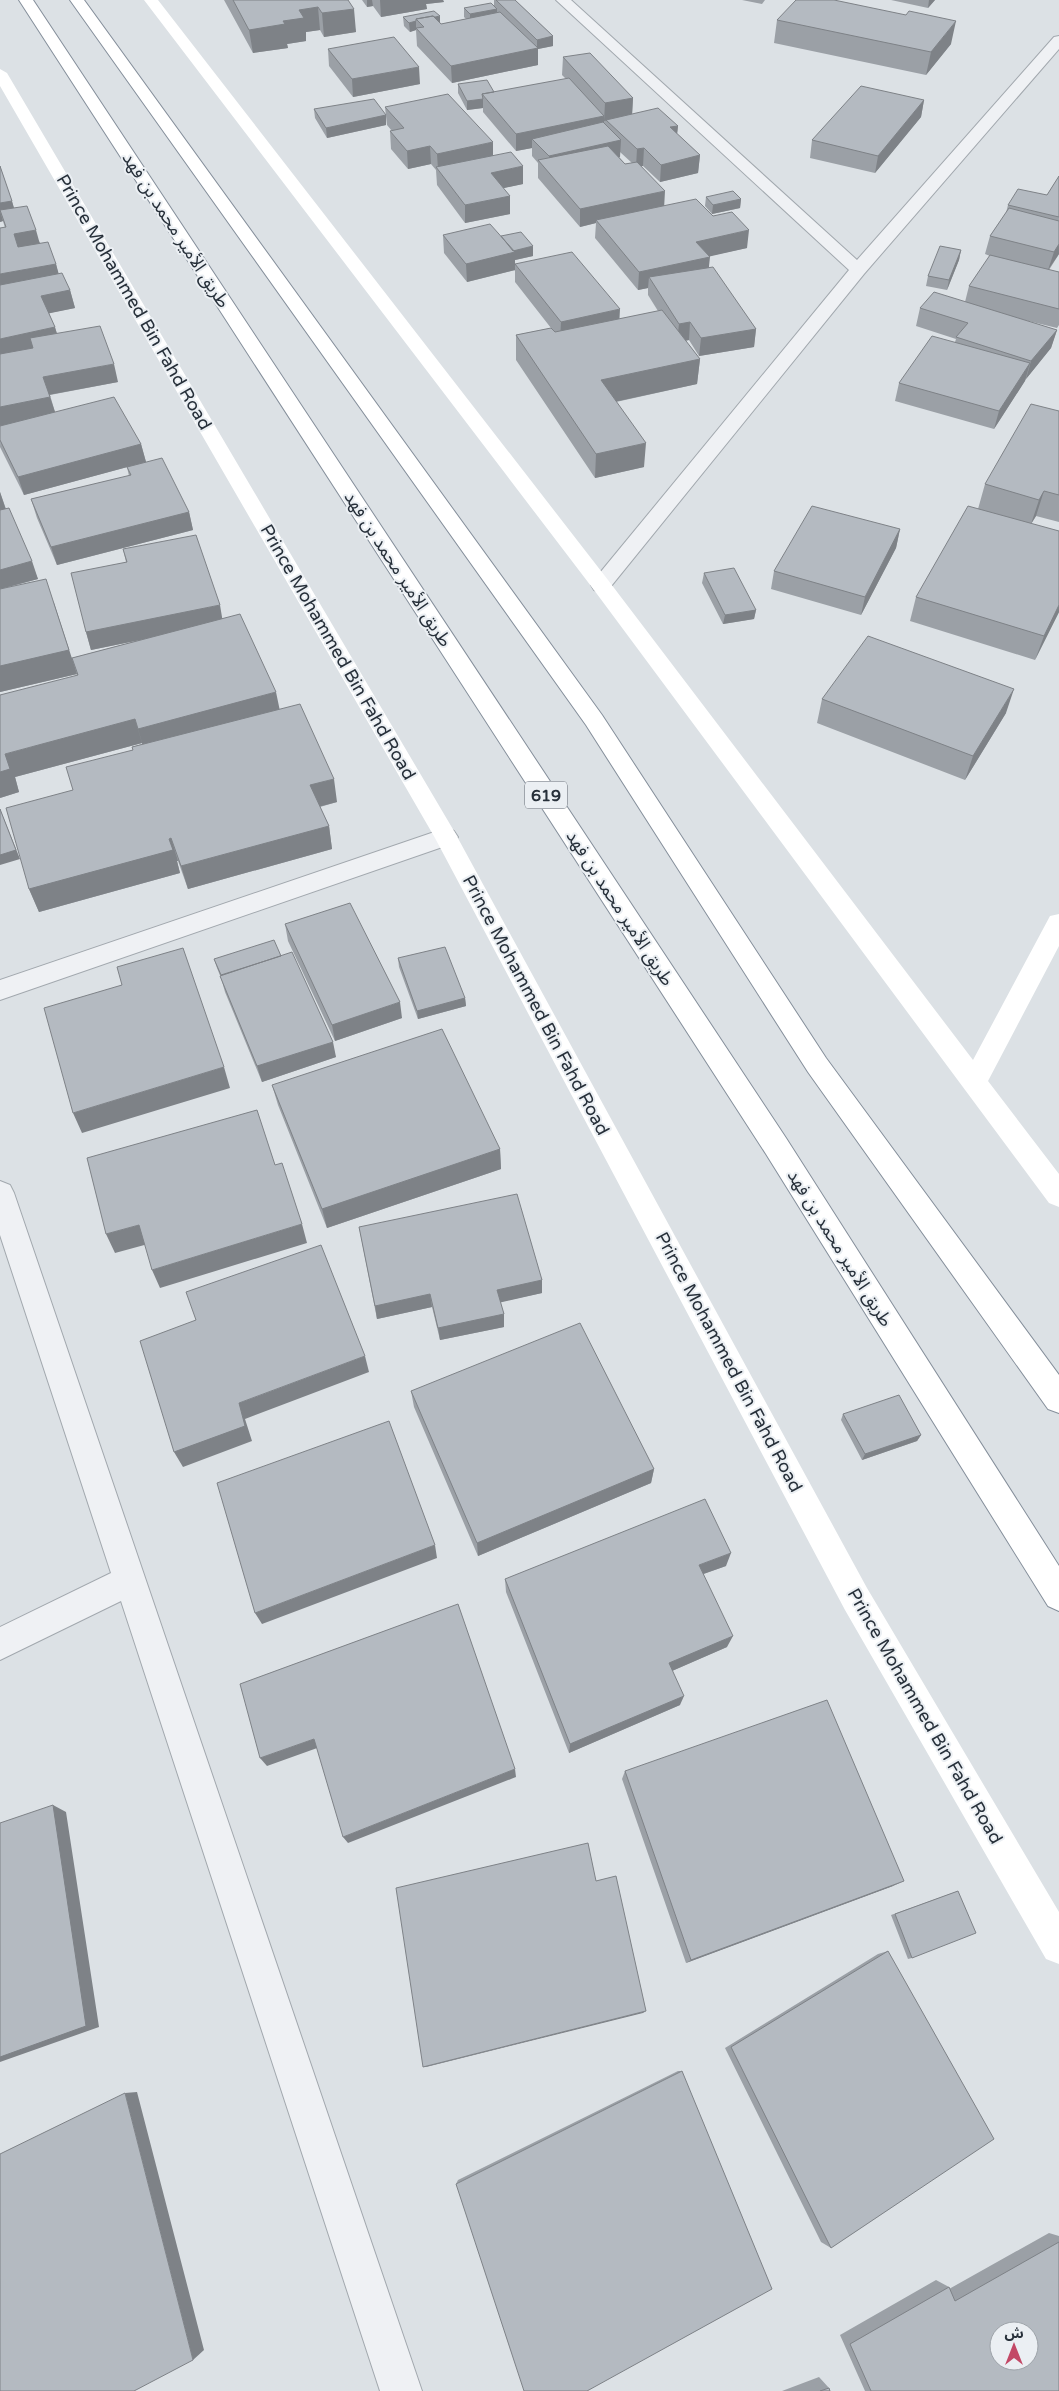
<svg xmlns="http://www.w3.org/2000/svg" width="1059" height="2391" viewBox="0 0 1059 2391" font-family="'Varela Round','Noto Sans Arabic',sans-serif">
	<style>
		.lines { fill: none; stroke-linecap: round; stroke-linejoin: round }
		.street-casing { stroke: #a2a8ae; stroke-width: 2 }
		.highway-casing { stroke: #858f9b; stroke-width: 2 }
		.street { fill: #eff1f4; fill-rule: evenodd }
		.secondary { fill: #fff; fill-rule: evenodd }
		.highway { fill: #fff; fill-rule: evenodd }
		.wall { fill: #9ba0a6; fill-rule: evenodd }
		.shaded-wall { fill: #7e8287 }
		.building { fill: #b4bac1; stroke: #7e8287; fill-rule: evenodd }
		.labels { text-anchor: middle; stroke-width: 4; stroke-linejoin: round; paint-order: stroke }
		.shield { fill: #ebeff3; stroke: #626972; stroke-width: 1 }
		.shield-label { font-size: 16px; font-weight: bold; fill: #27303a }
		.street-label { font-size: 18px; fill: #27303a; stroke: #ebeff3 }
	</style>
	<rect width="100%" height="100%" fill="#dce1e5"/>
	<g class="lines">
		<defs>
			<path id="street" d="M556,0H571L857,260L1054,37L1059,36V49L864,274L608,590L601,592L594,590L591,585L594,580L849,270Z
				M446,828L454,831L458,837L454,843L0,1000V980Z
				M0,1181L10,1185L14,1193L422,2391H380L121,1601L0,1660V1627L111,1573L0,1235Z"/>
			<path id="highway" d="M19,0H33L786,1138L1059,1566V1611L1048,1606L766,1154Z
				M70,0H84L602,715L826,1058L1059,1375V1413L1048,1409L808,1072L586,725Z"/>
		</defs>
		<use href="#street" class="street-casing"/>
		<use href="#highway" class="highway-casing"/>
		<use href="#street" class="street"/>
		<path class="secondary" d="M144,0H158L608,580L973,1060L1050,916L1059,914V946L988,1081L1059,1174V1207L1049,1203L594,590Z
			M0,69L7,73L454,831L867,1588L1059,1912V1964L1046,1959L845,1610L435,838L0,86Z"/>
		<use href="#highway" class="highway"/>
	</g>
	<path class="wall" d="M224,0H348L356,32L324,37L320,30L306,32V41L287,44L288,48L253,53Z
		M362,0H443L444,2L426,4L427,9L381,17L373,6L367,7Z
		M494,0H515L553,36V46L538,49V65L452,83L417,46L416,30L410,32L404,26L403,17L440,22L441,24L466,19L464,17V8L494,6Z
		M742,0H765L762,4Z
		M891,0H935L928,8Z
		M777,20L951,44L926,75L774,43Z
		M328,49L420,84L353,97L329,66Z
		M563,57L633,98L632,114L678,126L677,134L700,155L698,173L660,182L643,166H641L664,206L713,216L747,248L709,256V268L756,329L754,347L699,356L689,340L685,341L700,359L697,384L616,402L644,467L595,478L516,360V335L551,328L515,282V264L619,319L658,311L648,295V288L638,290L595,238L596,223L580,227L538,178V163L532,156V148L516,151L483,112V108L467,110L458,93V84L494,92L566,79L562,75ZM620,152L632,163L625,164L619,157H620Z
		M924,100L921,117L875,173L810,158L812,140Z
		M385,107L493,155L523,184L503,188L510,196V214L465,223L437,185L436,170L431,164L408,169L391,149L390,131H392L387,125Z
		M314,109L386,115V125L327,138L315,118Z
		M0,166L14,208L56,264L58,273L70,290L75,308L49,313L57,333L118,382L50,395L55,412L141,444L146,462L189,512L193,530L57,565L37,518L31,499L129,476L127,467L24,495L0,447L5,228L3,221L0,222Z
		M1059,176V254L1049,270L1059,272V325L1057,328L1016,318L1057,330L1051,348L1026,379L994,429L895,401L899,383L955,342L956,339L916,326L920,308L965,302L969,286L990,256L985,254L990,236L1006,213L1008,205L1047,195Z
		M706,197L741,199L740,208L712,214L705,206Z
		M443,235L501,236L533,256L515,260V270L467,282L444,253Z
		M961,250L959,260L947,290L926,286L928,276Z
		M1059,411V522L1036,516L1031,524L1059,531V612L1035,660L910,621L916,597L978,509L985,484Z
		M0,492L6,509L38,579L5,588L72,658L140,640L91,650L86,632L126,562L123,549L222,619L337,802L320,807L329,826L332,849L188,889L178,861H177L180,873L39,912L29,889L73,790L133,750L132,747L142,744V743L15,777L19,792L0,798L77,675L74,664L77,674L0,692Z
		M900,529L896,548L861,615L771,589L774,571Z
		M704,573L756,610L754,619L723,624L702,583Z
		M822,699L1006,713L965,780L817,723Z
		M285,924L402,1018L335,1041L288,941Z
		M281,956L336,1057L262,1082L225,992L221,978L217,968L214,959Z
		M398,958L465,998L466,1006L418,1019L399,967Z
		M272,1085L500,1149L501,1169L327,1228L278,1105Z
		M359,1227L542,1280V1293L500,1302L504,1314V1327L440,1340L432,1307L377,1319Z
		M411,1391L654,1469L651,1483L478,1556L414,1407Z
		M843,1414L921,1435L917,1441L862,1460L841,1420Z
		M726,1566L703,1574L727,1647L672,1671L680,1705L569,1753L506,1592L505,1579Z
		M625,1771L893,1886L686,1963L622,1779Z
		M958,1891L912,1958L908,1959L891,1915Z
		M888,1951L831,2248L821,2242L725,2048L878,1954Z
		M678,2071H682L456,2184L458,2180Z
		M1049,2233L1059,2236V2391H865L840,2335L936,2280L949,2287V2289Z
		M819,2377L829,2388L830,2391H782Z"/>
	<path class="shaded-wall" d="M367,0H372L373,6L367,7Z
		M380,0H443L444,2L426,4L427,9L381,17Z
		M929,0H935L928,8Z
		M318,7L320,30L306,32V41L287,44L288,48L253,53L249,30L283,21L299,10Z
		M354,9L356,32L324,37L322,13Z
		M497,9V18L470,23V14Z
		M440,16V25L418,21Z
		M416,21V30L410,32L409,23Z
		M956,21L951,44L926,75L931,52Z
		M553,36V46L538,49V65L452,83L451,66L537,48V40Z
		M419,67L420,84L353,97L352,79Z
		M633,98L632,116L604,121L605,103Z
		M483,99V108L467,110V101Z
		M924,100L921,117L875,173L878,156Z
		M386,115V125L327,138L326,128Z
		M604,116V134L532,139V148L516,151V134Z
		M678,126L676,143L670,127Z
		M621,140L620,157L550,174L549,172V156Z
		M493,142V160L438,169L437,154Z
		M430,146L431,164L408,169L407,151Z
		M644,148L643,166L636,167L637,149Z
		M700,155L698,173L660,182L661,165Z
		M523,166V184L491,191V173Z
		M665,191L664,209L596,220V223L580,227V209Z
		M510,196V214L465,223V205Z
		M741,199L740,208L712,214L713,205Z
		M12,201L17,219L0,211V203Z
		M0,211L3,221L0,222Z
		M36,230L41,248L19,251L14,234Z
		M749,230L747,248L694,260L696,242Z
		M1059,244V254L1048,270L1054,252Z
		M533,246V256L515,260V270L467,282L466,264L512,251Z
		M961,250L959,260L947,290L949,280Z
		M710,257L708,275L649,277L648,288L638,290L639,272Z
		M56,264L61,282L0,293V274Z
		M70,290L75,308L46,314L41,296Z
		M620,309L619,327L560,340L561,322Z
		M690,322L689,340L677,342L679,324Z
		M55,327L60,346L0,358V339Z
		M756,329L754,347L699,356L701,338Z
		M1057,330L1051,348L1026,379L1031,361Z
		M700,359L697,384L600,405L601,380Z
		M1030,363L1025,381L994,429L999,411Z
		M114,364L118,382L48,395L43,377Z
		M50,397L56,415L0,426V407Z
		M646,443L644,467L595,478L596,454Z
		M141,444L146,462L24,495L18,477Z
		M1044,491L1036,516L1031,524L1039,500Z
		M0,492L6,510L0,512Z
		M189,512L193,530L57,565L51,547Z
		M900,529L896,548L861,615L865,597Z
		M32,561L38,579L0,589V570Z
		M54,603L77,674L0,692V666Z
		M220,605L223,623L91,650L86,632Z
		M1059,605V612L1035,660L1044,636Z
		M756,610L754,619L723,624L725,615Z
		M1014,689L1006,713L965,780L973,756Z
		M276,692L281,716L145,753L138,729Z
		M135,719L142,743L15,777L19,792L0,798V772L5,754Z
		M334,779L337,802L314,808L310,785Z
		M0,809L20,859L0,865Z
		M329,826L332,849L188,889L181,866Z
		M171,838L178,861H177L180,873L39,912L29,889Z
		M465,998L466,1006L418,1019L417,1011Z
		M400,1002L402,1018L335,1041L332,1025Z
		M333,1042L336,1057L262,1082L257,1066Z
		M224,1067L230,1088L82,1133L73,1113Z
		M500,1149L501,1169L327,1228L322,1209Z
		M302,1224L307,1243L160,1288L152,1270Z
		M139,1225L148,1244L115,1253L106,1234Z
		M542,1280V1293L498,1303L497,1290Z
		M430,1294L432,1307L377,1319L375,1306Z
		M504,1314V1327L440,1340L438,1328Z
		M365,1356L369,1372L245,1419L252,1441L183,1467L174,1452L239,1403Z
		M921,1435L917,1441L862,1460L865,1454Z
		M654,1469L651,1483L478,1556L477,1543Z
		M435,1545L437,1558L262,1624L255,1613Z
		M731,1553L726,1566L695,1577L699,1565Z
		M733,1636L727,1647L665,1674L669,1663Z
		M684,1696L680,1705L569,1753L570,1744Z
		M314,1739L320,1747L267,1766L260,1758Z
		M515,1769L516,1777L348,1843L343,1837Z
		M53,1805L66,1812L99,2027L0,2062V2057Z
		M904,1881L893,1886L686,1963L691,1960Z
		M646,2011L643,2013L426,2067H423Z
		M137,2092L204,2350L193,2360L125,2093Z"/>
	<path class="building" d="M233,0H348L354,9L322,13L318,7L299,10L304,18L283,21L285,24L249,30Z
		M496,0H515L553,36L537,40Z
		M796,0H834L906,15L909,11L956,21L931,52L777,20Z
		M491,3L497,9L470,14L464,8Z
		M434,11L440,16L435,17L433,16L416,19V21L409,23L403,17Z
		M500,12L538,48L451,66L416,28L424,27L416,19L433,16L441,24Z
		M394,37L419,67L352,79L328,49Z
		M590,53L633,98L605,103L563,57Z
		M569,78L604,116L516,134L482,94Z
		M487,80L494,92L482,94L483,99L467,101L458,84Z
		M861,86L924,100L878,156L812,140Z
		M448,94L493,142L437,154L430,146L407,151L390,131L404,128L385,107Z
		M374,99L386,115L326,128L314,109Z
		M658,108L678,126L670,127L700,155L661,165L644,148L637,149L606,120Z
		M603,122L621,140L549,156L532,139Z
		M608,146L625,164L637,162L665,191L580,209L538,160Z
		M511,152L523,166L491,173L510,196L465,205L436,167Z
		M0,166L12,201L0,203Z
		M1059,176V217L1008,205L1018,189L1047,195Z
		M733,191L741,199L713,205L706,197Z
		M696,199L713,216L732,212L749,230L696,242L710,257L639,272L596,220Z
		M27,206L36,230L14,234L18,247L48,242L56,264L0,274V228L6,227L0,210Z
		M1009,208L1059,221V244L1054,252L990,236Z
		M490,224L515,252L466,264L443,235Z
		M521,232L533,246L513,251L501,236Z
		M940,246L961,250L949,280L928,276Z
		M572,252L620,309L561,322L515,264Z
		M990,255L1059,272V309L969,286Z
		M713,267L756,329L701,338L690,322L679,324L649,277Z
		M62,273L70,290L41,296L55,327L0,339V285Z
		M934,292L1057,330L1031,361L956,337L968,323L920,308Z
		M662,310L700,359L601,380L646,443L596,454L516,335L551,328L555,332Z
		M100,326L114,364L43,377L50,397L0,407V354L33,348L30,338Z
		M932,336L1030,363L999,411L899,383Z
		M114,397L141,444L18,477L0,440V426Z
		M1031,404L1059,411V495L1044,491L1039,500L985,484Z
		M162,458L189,512L51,547L31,499L131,475L127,467Z
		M812,506L900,529L865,597L774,571Z
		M968,506L1059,531V605L1044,636L916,597Z
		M9,508L32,561L0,570V510Z
		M196,535L220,605L86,632L71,573L127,562L123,549Z
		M734,568L756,610L725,615L704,573Z
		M46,579L69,650L0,666V589Z
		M240,614L276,692L138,729L135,719L5,754L10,769L0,772V695L78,675L72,658Z
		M868,636L1014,689L973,756L822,699Z
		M300,704L334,779L310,785L329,826L181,866L171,838L169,839L173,850L29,889L6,808L73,790L66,767L133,750L132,747Z
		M0,809L16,850L0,855Z
		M350,903L400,1002L332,1025L285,924Z
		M274,940L281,956L221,975L214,959Z
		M445,947L465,998L417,1011L398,958Z
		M183,948L224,1067L73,1113L44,1008L122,985L117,967Z
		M292,952L333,1042L257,1066L220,976Z
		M442,1029L500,1149L322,1209L272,1085Z
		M257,1110L275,1165L282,1163L302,1224L152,1270L139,1225L106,1234L87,1158Z
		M517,1194L542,1280L497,1290L504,1314L438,1328L430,1294L375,1306L359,1227Z
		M321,1245L365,1356L239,1403L245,1426L174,1452L140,1341L196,1320L186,1292Z
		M580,1323L654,1469L477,1543L411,1391Z
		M899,1395L921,1435L865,1454L843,1414Z
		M389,1421L435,1545L255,1613L217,1483Z
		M705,1499L731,1553L699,1565L733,1636L669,1663L684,1696L570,1744L505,1579Z
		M458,1604L515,1769L343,1837L314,1739L260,1758L240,1684Z
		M827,1700L904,1881L691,1960L625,1771Z
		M53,1805L86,2026L0,2057V1823Z
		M588,1843L596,1881L616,1876L646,2011L423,2067L396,1888Z
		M958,1891L976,1933L912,1958L895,1914Z
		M888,1951L994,2139L831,2248L731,2047Z
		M682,2071L772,2289L587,2391H524L456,2184Z
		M125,2093L193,2360L134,2391H0V2154Z
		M1059,2242V2391H871L850,2344L949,2287L955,2301ZM999,2331H1029V2361H999Z
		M829,2388L830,2391H820Z"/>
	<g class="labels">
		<rect class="shield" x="525" y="781.5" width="42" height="27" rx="4"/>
		<g class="shield-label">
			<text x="546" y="801">619</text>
		</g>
		<g class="street-label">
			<text transform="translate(176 230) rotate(57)" y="6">طريق الأمير محمد بن فهد</text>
			<text transform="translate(134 302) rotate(60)" y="6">Prince Mohammed Bin Fahd Road</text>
			<text transform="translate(398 569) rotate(57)" y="6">طريق الأمير محمد بن فهد</text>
			<text transform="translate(338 652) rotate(60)" y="6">Prince Mohammed Bin Fahd Road</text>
			<text transform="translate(620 908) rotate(57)" y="6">طريق الأمير محمد بن فهد</text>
			<text transform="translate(536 1005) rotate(62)" y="6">Prince Mohammed Bin Fahd Road</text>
			<text transform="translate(840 1248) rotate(58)" y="6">طريق الأمير محمد بن فهد</text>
			<text transform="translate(729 1362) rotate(62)" y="6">Prince Mohammed Bin Fahd Road</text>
			<text transform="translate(925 1716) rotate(60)" y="6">Prince Mohammed Bin Fahd Road</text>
		</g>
	</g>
	<g transform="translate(1014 2346)"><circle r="24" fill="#ebeff3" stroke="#9da3a9"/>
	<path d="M0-4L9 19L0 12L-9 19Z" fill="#c34866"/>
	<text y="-8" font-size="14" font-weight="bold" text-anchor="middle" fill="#27303a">ش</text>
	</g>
</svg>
